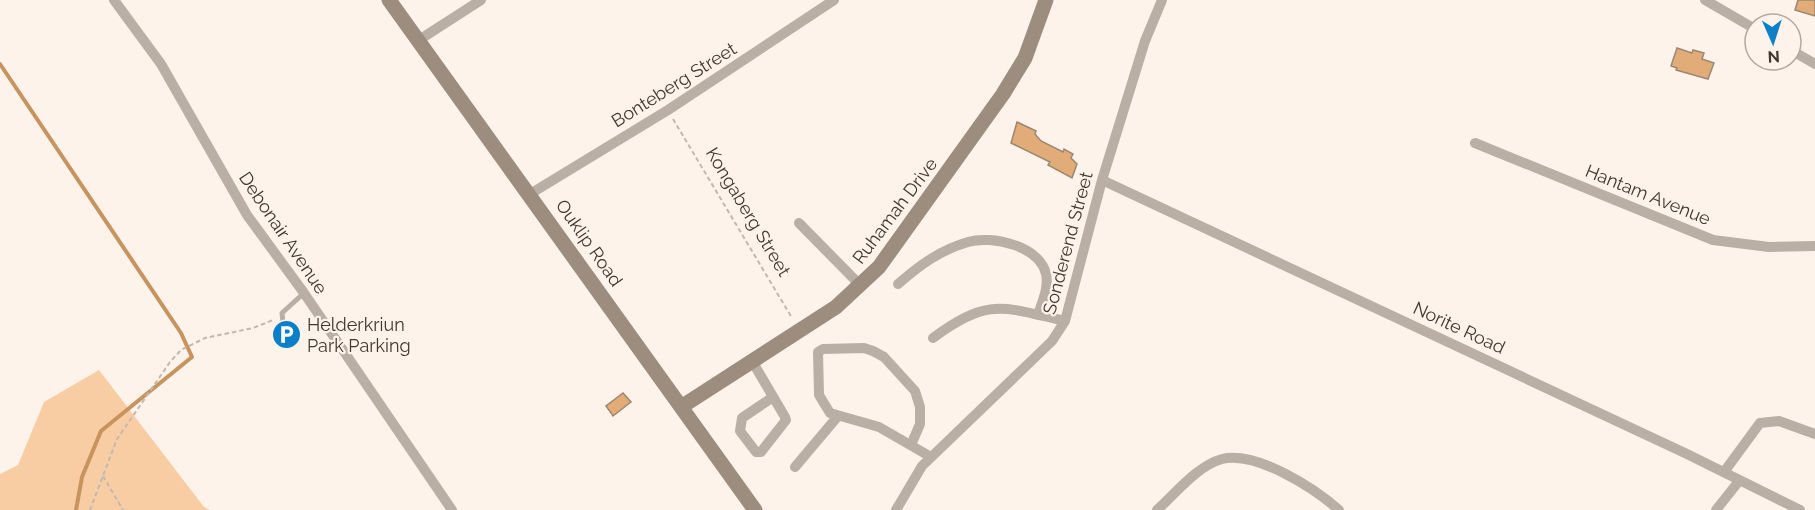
<svg xmlns="http://www.w3.org/2000/svg" width="1815" height="510" viewBox="0 0 1815 510" font-family="Raleway,sans-serif">
	<style>
		.green { fill: #f9cda3 }
		.lines { fill: none; stroke-linecap: round; stroke-linejoin: round }
		.stream { stroke: #c7935e; stroke-width: 4 }
		.building { fill: #e1ac77; stroke: #9d8772; stroke-width: 1.5 }
		.path { stroke: #c2b8af; stroke-width: 2; stroke-dasharray: 4.5 3; stroke-linecap: butt }
		.lane { stroke: #b9afa5; stroke-width: 5 }
		.street { stroke: #b9afa5; stroke-width: 10 }
		.secondary { stroke: #9c8d7f; stroke-width: 15 }
		.labels { text-anchor: middle; stroke-width: 4.5; stroke-linejoin: round; paint-order: stroke }
		.street-label { font-size: 18px; fill: #41372e; stroke: #fdf3ea }
		.poi-label { font-size: 18px; fill: #41372e; stroke: #fdf3ea; text-anchor: start }
	</style>
	<rect width="100%" height="100%" fill="#fdf3ea"/>
	<path class="green" d="M99,370L204,507L210,510H0V474L18,465L44,402Z"/>
	<g class="lines">
		<path class="stream" d="M0,64L181,333L192,357L101,431L82,477L76,510"/>
	</g>
	<path class="building" d="M1798,0H1815V16L1795,10Z
		M1677,48L1692,53L1693,50L1704,53L1702,59L1714,63L1708,79L1676,70L1677,68L1671,66Z
		M1017,122L1036,131L1035,134L1041,141L1063,152L1064,149L1073,154L1071,158L1077,164L1072,178L1048,165L1050,162L1011,143Z
		M623,393L631,402L613,416L606,406Z"/>
	<g class="lines">
		<path class="path" d="M673,119L792,318
			M103,476L123,510
			M90,510L117,439L170,362L181,350L205,338L253,328L273,320"/>
		<path class="lane" d="M285,343L282,313L304,293"/>
		<path class="street" d="M114,0L161,64L247,215L304,293L452,510
			M1705,0L1755,29
			M419,40L481,0
			M1791,50L1815,64
			M1475,143L1713,240L1769,247L1815,246
			M1102,180L1687,454L1800,510
			M530,194L668,110L834,0
			M799,223L861,286
			M898,284C920,265 940,250 968,242C992,235 1040,246 1046,274C1049,288 1042,302 1038,315
			M933,338C988,297 1003,307 1065,321
			M752,361L785,417L786,420L761,452H756L740,431L742,418L773,397
			M911,445L920,424V407L915,391L884,357L873,351L864,348L823,349L818,352L819,395L830,413L879,427L931,457
			M795,467L838,416
			M1724,472L1760,423L1779,421L1815,434
			M896,510L922,466L1052,341L1065,321L1102,180L1145,41L1162,0
			M1157,510C1176,493 1197,466 1222,459C1257,451 1314,488 1339,510
			M1716,510L1739,481"/>
		<path class="secondary" d="M389,0L755,510
			M681,407L836,307L879,267L1003,94L1025,58L1046,0"/>
	</g>
	<defs>
		<symbol id="parking-disc" viewBox="-11 -11 22 22"><circle r="9.5" fill="#0b80c9" stroke="#fdf3ea"/><path d="M-3.5-5.5H1a3.5 3.5 0 0 1 0 7H-1V5.5H-3.5ZM-1-3.4V-.6H.8a1.4 1.4 0 0 0 0-2.8Z" fill="#fff"/></symbol>
	</defs>
	<g fill-rule="evenodd">
		<use href="#parking-disc" x="270" y="318" width="33" height="33"/>
	</g>
	<g class="labels">
		<g class="street-label">
			<text transform="translate(674 85) rotate(-32)" y="6">Bonteberg Street</text>
			<text transform="translate(1648 195) rotate(22)" y="6">Hantam Avenue</text>
			<text transform="translate(895 211) rotate(-53)" y="6">Ruhamah Drive</text>
			<text transform="translate(748 212) rotate(59)" y="6">Kongaberg Street</text>
			<text transform="translate(283 233) rotate(56)" y="6">Debonair Avenue</text>
			<text transform="translate(589 243) rotate(55)" y="6">Ouklip Road</text>
			<text transform="translate(1068 243) rotate(-75)" y="6">Sonderend Street</text>
			<text transform="translate(1459 328) rotate(25)" y="6">Norite Road</text>
		</g>
		<g class="poi-label">
			<text x="307" y="331">Helderkriun<tspan x="307" dy="21">Park Parking</tspan></text>
		</g>
	</g>
	<g transform="translate(1773 42) rotate(177)"><circle r="28" fill="#fdf3ea" stroke="#b2a89f" stroke-width="1.5"/>
	<path d="M0-4.5L10 22L0 15L-10 22Z" fill="#0b80c9"/>
	<text y="-9" font-size="16" font-weight="bold" text-anchor="middle" fill="#41372e">N</text>
	</g>
</svg>
